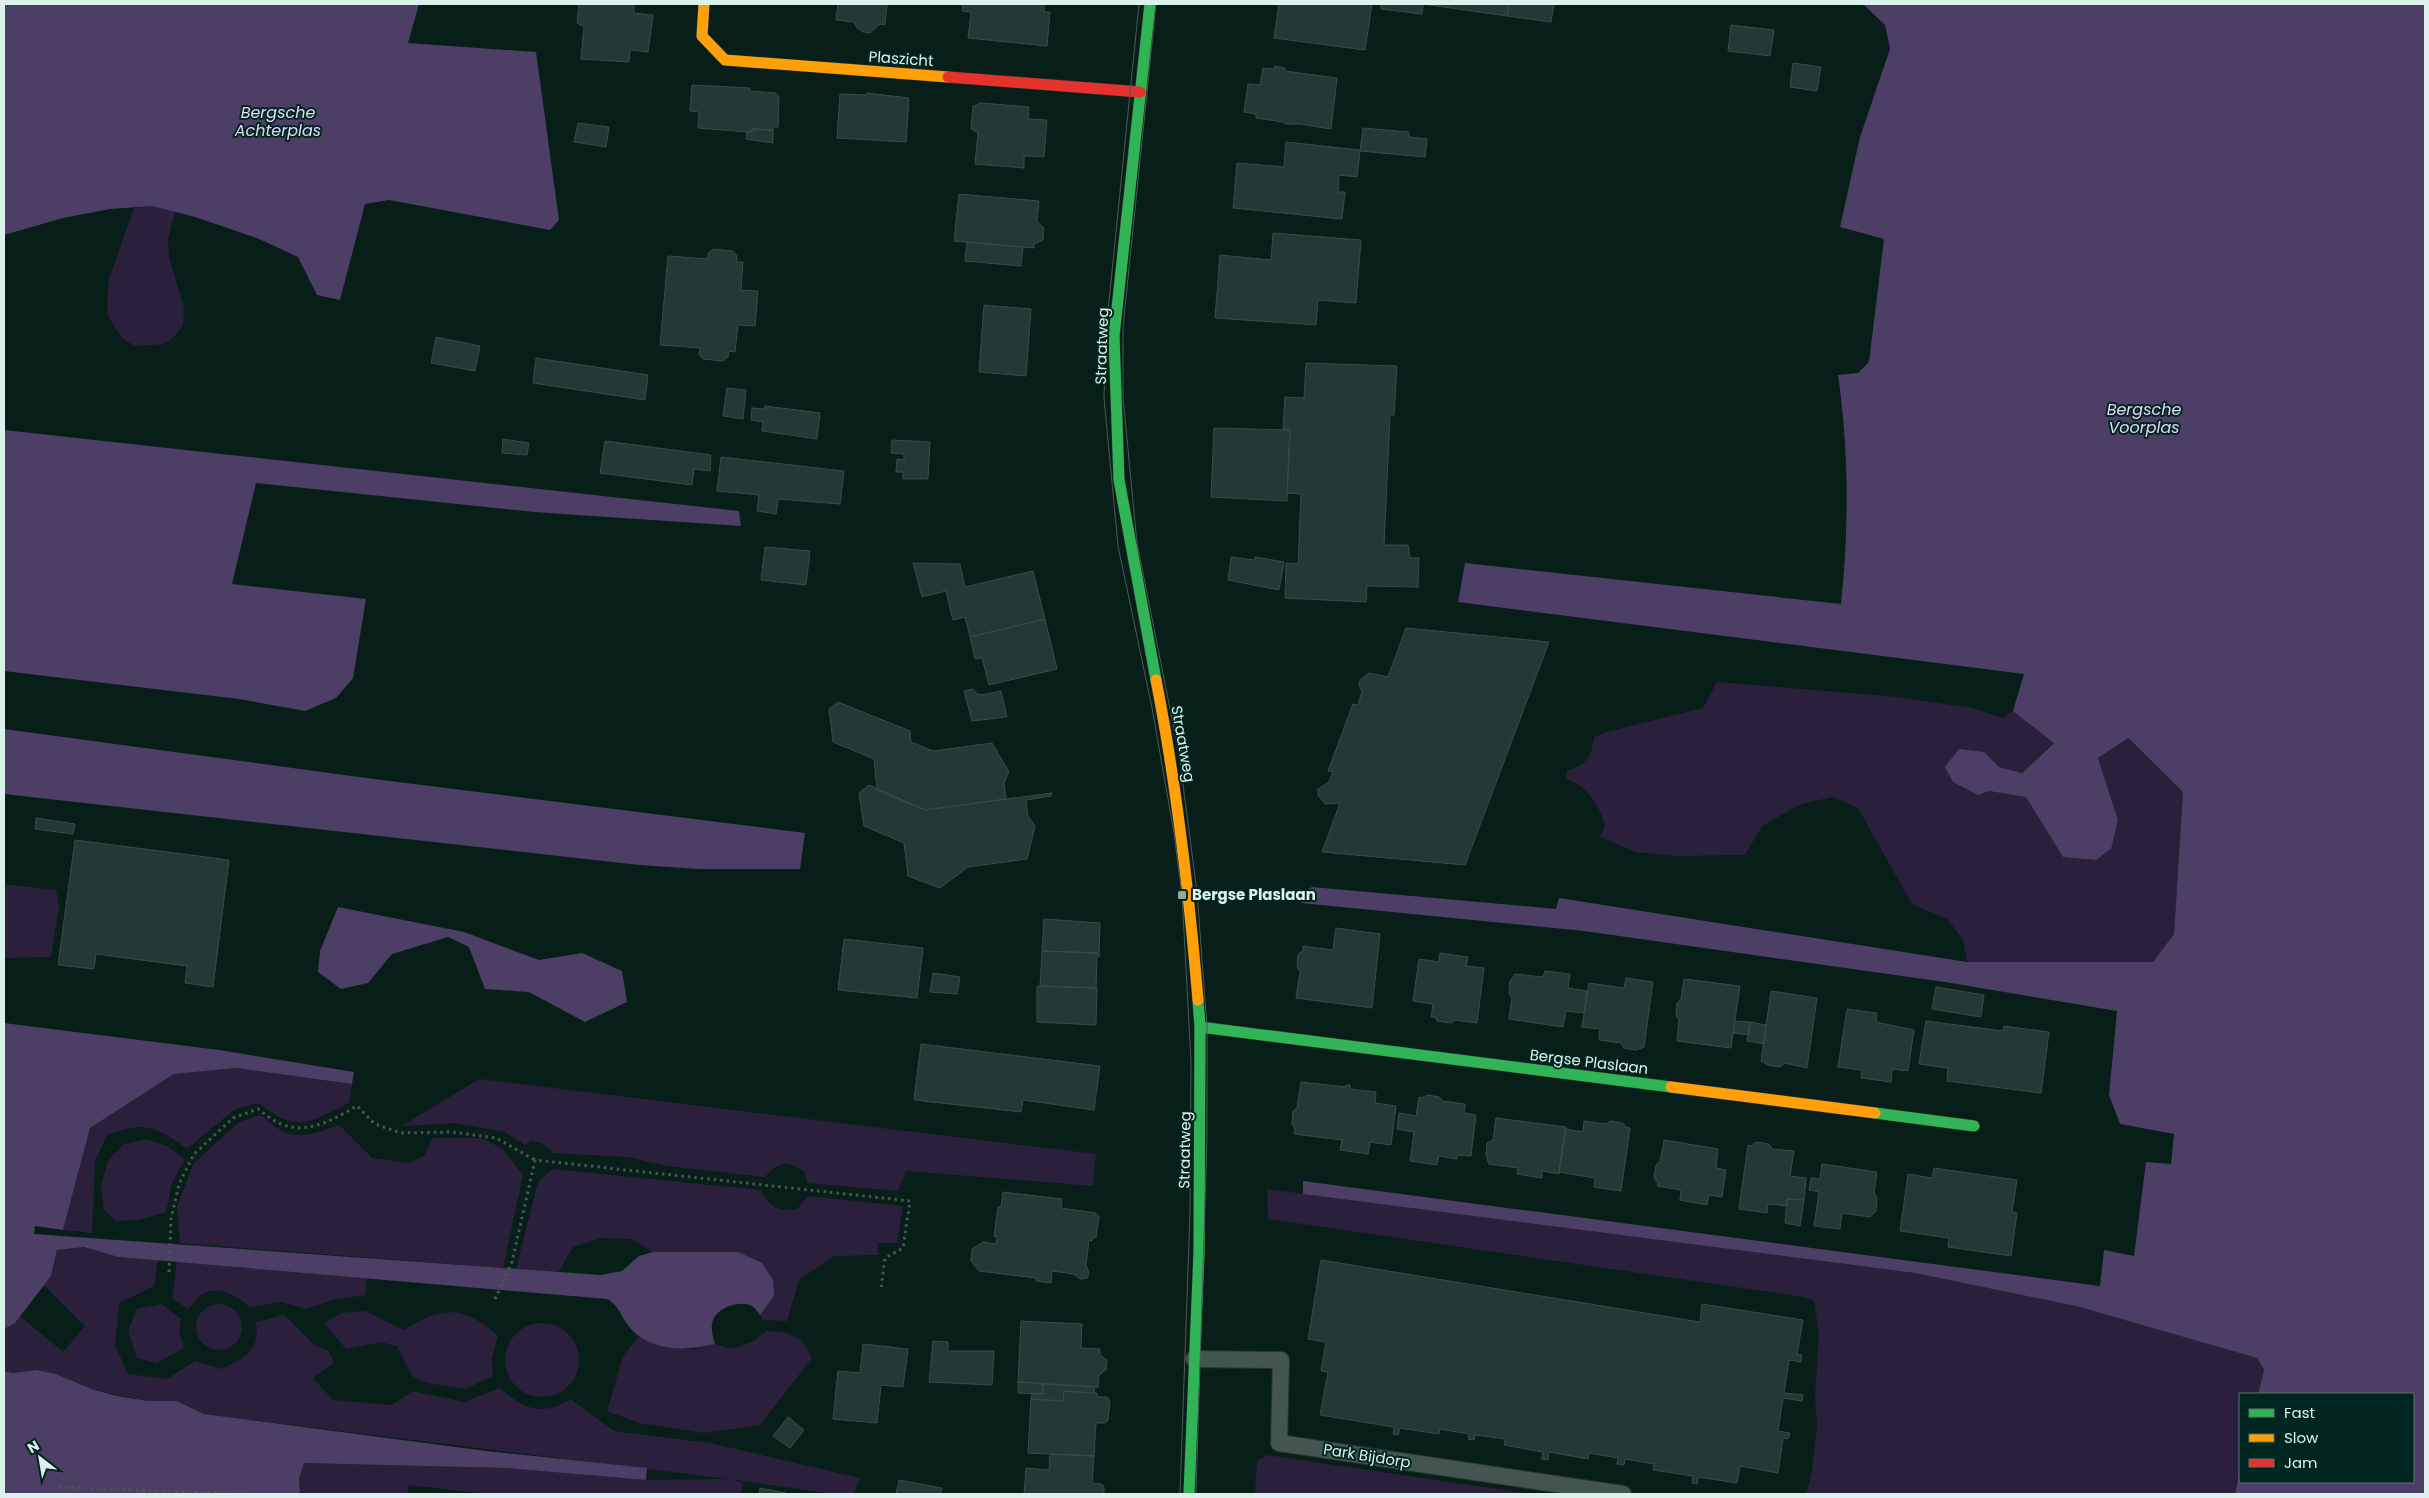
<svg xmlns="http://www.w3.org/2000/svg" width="2429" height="1498" viewBox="0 0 2429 1498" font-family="Poppins,sans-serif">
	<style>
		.green { fill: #2a203c }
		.water { fill: #4d3e65 }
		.building { fill: #243935; stroke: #3b4c48 }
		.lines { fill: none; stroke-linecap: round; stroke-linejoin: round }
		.lane-casing { stroke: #283632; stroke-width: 18 }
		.fast-casing { stroke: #283632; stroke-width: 12 }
		.slow-casing { stroke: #283632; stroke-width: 12 }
		.jam-casing { stroke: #283632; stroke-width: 12 }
		.path { stroke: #495754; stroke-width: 3; stroke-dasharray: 2.5 4; stroke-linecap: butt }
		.lane { stroke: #445450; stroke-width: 16 }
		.fast { stroke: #30b455; stroke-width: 11 }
		.slow { stroke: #ff9f0a; stroke-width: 11 }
		.jam { stroke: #e5322d; stroke-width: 11 }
		.tram { stroke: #4b5a57; stroke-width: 1 }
		.poi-dot { fill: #92a7a2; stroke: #00261f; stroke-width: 2 }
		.labels { text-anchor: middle; stroke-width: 4; stroke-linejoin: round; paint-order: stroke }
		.street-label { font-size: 15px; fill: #ddf1ec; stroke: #00261f }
		.poi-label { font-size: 15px; font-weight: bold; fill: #ddf1ec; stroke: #00261f; text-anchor: start }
		.water-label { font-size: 16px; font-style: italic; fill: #e3d8f5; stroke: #00261f }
	</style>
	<rect width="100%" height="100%" fill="#081e19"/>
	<path class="green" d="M152,206L175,212L168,239L169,257L184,308L183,325L173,338L164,344L134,346L121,337L108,316L107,301L109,279L134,208Z
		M1717,682L1897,697L1972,708L2003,718L2013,711L2054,742L2022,773L1999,767L1984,752L1978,794L1989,791L2026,797L2063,857L2118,820L2098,758L2127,738L2183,792L2174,934L2153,962H1967L1963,939L1947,919L1912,904L1858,808L1833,797L1801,804L1762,826L1745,855L1674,856L1636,852L1600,837L1605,826C1599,803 1588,788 1566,778L1567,770C1587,765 1591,757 1594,738L1603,733L1703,708Z
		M4,884L56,890L59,907L51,957L4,958Z
		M236,1068L352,1084L349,1103C307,1123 299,1134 258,1103L235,1109L187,1149C157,1126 143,1121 107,1135L95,1161L92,1233L63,1230L90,1128L174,1074Z
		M479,1079L1096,1154L1093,1186L906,1171L898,1191L807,1183L804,1171C785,1161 779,1161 765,1177L667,1166L628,1157L553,1153L543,1144L532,1140L525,1145L505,1132L456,1123L402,1126Z
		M261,1115C289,1142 304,1138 339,1125L372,1158L409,1163L424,1156L433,1138H481L503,1149L523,1175L503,1268L180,1243L177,1206L194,1163L239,1122Z
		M147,1139L167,1146L185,1159L172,1183L166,1212L139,1220L116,1221L104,1210L101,1187L108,1160L124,1144Z
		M552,1169L761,1190C771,1208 776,1211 797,1209L808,1196L903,1206L897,1243H877L878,1255L834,1256L799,1280L787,1321L763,1320L760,1315L774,1296L738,1252H653L632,1239L601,1238L573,1247L558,1273L516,1269L538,1182Z
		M1267,1189L1915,1273L2076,1306L2257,1358L2264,1370L2258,1394H2240V1471L2235,1494H1806L1812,1471L1817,1425L1815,1395L1819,1334L1814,1301L1804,1297L1268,1219Z
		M84,1247L118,1257L158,1260L154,1286L119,1303L115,1345L128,1374L167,1379L195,1361L222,1369C245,1357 260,1352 256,1322L284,1315L315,1346L328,1350L334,1363L313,1378L333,1400L392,1405L413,1391L464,1402L500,1388C524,1409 542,1417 571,1399L614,1431L710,1443L860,1478L854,1494H835L729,1479L743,1483L740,1494H488L409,1485L407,1494H300L299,1479L304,1463L505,1468L646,1480L729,1479L204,1414L177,1401H148L94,1390L56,1374L36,1370L13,1373L4,1371V1329L15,1323L20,1316L63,1352L85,1326L44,1285L51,1276L57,1250Z
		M177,1262L367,1278L365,1295L333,1300L306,1309L281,1302L249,1307C237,1295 219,1285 202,1294C197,1297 192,1305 188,1309L172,1298Z
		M161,1304L181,1319L179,1332L184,1348L156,1363L137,1358L128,1331L137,1309Z
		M196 1327a23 23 0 1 1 46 0a23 23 0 1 1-46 0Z
		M365,1311L404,1330C442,1306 463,1305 498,1336L492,1358L493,1376L465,1389L427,1383L412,1376L397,1346L381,1342L346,1349L324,1323L341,1313Z
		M505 1360a37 37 0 1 1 74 0a37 37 0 1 1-74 0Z
		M767,1331C791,1333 802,1334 812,1358L760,1425L704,1433L639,1423L607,1411L623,1356L640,1335L650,1341L693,1350L715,1344L731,1349L752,1342Z
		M1266,1455L1531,1494H1255L1257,1461Z"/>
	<path class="water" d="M4,4H419L408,43L536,52L559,220L550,230L389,200L365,204L340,300L317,295L298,257L257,238L195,217L152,206L110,209L63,218L4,235Z
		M1863,4H2425V1494H2235L2240,1471V1482H2413V1394H2258L2264,1370L2257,1358L2076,1306L1915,1273L1303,1194V1181L2100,1286L2104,1250L2134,1256L2146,1162L2171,1164L2174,1134L2120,1124L2109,1095L2117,1011L1945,982L1584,931L1301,903L1297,894L1312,887L1556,909L1559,898L1967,962H2153L2174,934L2183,792L2128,738L2098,758L2118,820L2111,849L2096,860L2063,857L2026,797L1989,791L1978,795L1953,782L1945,767L1959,749L1984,752L1999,767L2022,773L2054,743L2013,711L2024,674L1458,602L1465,563L1841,604C1849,527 1849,452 1838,375L1858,373L1869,362L1884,239L1840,227L1860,137L1890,49L1885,25Z
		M4,430L739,511L741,526L534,512L256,483L232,584L366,599L353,678L336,698L305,711L239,699L4,671Z
		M4,729L366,778L805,833L800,869H698L639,865L4,794Z
		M338,907L464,932L539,960L582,953L622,971L627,1002L585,1022L529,992L485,989L469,947L448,937L392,954L368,983L341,989L318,972L320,951Z
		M4,1023L219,1050L354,1072L352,1084L236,1068L174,1074L90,1128L63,1230L35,1226L34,1234L601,1275L622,1271L639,1256L653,1252H738L762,1263L773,1280L774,1296L760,1315C758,1312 755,1308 752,1306C740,1300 718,1307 713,1320C710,1328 713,1337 715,1344C688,1351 652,1352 631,1329C621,1318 620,1306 607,1299L118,1257L84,1247L57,1250L51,1276L15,1323L4,1329Z
		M36,1370L56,1374L94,1390L118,1396L148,1401H177L204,1414L486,1451L647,1468L646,1480L505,1468L304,1463L299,1479L300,1494H4V1371L13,1373Z"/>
	<path class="building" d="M579,4H634V13L653,15L648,52L630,50L629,62L581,59L584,27L577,23Z
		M838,4H887L885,25L880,24L870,33L863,32L857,28L854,22L836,20Z
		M963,4H1044V12H1050L1047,46L968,38L971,12L962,11Z
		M1279,4H1372L1365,50L1274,38Z
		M1381,4H1423L1422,14L1381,9Z
		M1423,4H1509L1507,16Z
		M1509,4H1554L1551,22L1507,16Z
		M1731,25L1774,30L1770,56L1728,51Z
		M1793,63L1821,67L1817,91L1790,87Z
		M1275,66L1285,68V71L1337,78L1331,129L1299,124H1286L1283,122L1256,118V114L1244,112L1248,84L1260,85L1263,68L1274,69Z
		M692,85L750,88V91L776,93V96H779L778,127H774L773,130L752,129V132H747L698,128L699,112L690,111Z
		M867,93L909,98L906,142L837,138L840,94L866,95Z
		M981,103L1029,107L1028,119L1047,120L1044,157L1024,156V168L975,164L978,133L971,129L973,106Z
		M578,123L609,127L606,147L574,142Z
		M1363,128L1409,132V137L1427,139L1425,157L1360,151Z
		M752,129L773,130V143L746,139L747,132H752Z
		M1286,142L1360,150L1357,177L1339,175L1338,192H1345L1342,219L1233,208L1237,163L1284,167Z
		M959,194L1039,201L1037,222L1044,228L1043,240L1034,244V248L954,241Z
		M1273,233L1361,240L1356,303L1318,300L1316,325L1215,318L1220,255L1271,260Z
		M967,242L1023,247L1021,266L965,261Z
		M714,249L733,251L737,256L736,262H743L741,290L758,291L755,326L738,325L735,352L729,351L728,357L723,361L703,359L699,354L700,348L660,345L668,256L708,259V253Z
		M984,305L1031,309L1026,376L979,372Z
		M436,337L480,346L475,371L431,363Z
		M536,358L648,375L645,400L533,383Z
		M1306,363L1397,366L1394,415H1390L1384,545H1408L1410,558H1419L1418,587L1367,586L1366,602L1285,598L1286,563L1298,564L1301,494L1287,493L1290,430H1283L1285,397L1304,398Z
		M727,388L746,390L743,419L723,416Z
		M765,406L820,413L817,439L762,431L763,422L751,420L752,408L765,409Z
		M1214,428L1290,430L1287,501L1211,497Z
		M503,439L529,443L527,455L502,453Z
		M892,440L930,442L928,479H903V472H896L897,459L904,460V454L891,453Z
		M605,441L711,455L710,471L694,469L692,485L600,473Z
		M721,457L844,471L840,504L778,499L776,514L757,511L759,495L717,491Z
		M765,547L810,551L806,585L761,580Z
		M1231,557L1255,560V557L1284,562L1279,590L1228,580Z
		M913,563L960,564L965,587L1033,571L1045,619L970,637L965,617L953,620L946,591L922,597Z
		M1045,619L1057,669L989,685L982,658L975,659L970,637Z
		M1406,628L1549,642L1465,865L1322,852L1340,803L1325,804L1318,795V789L1329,782L1333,772L1328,771L1353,704L1358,705L1362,692L1359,685L1360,680L1369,673L1388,677Z
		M973,689L977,694L982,695L1001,691L1007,717L972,721L964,691Z
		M838,702L910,731L911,742L933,751L992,743L1009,772L1004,783L1006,799L925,810L877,790L874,759L833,742L829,709Z
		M869,785L925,810L1052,793L1051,796L1026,800L1028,816L1035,826L1027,859L968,867L940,888L908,876L904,843L864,826L859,793Z
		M36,818L75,824L73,834L35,829Z
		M75,840L229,860L213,987L185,983L187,966L96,954L94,969L58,965Z
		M1044,919L1100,923L1099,957L1097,953L1042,951Z
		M1336,928L1380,934L1372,1008L1296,998L1300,971L1297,968L1298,954L1303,951V946L1333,950Z
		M844,939L923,948L917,998L838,990Z
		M1042,951L1097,953L1096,988L1040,986Z
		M1440,953L1468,957L1466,966L1484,968L1477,1023L1455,1020L1451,1023L1437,1021L1435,1017H1431L1433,1004L1413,1001L1419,959L1439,962Z
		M1545,971L1570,974L1568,988L1587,991L1584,1013L1566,1011L1563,1027L1509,1019L1512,998L1509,993L1510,981L1515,974L1543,977Z
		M933,973L960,977L957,994L930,992Z
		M1626,978L1653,982L1644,1047L1636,1050L1624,1048L1621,1043L1599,1040L1600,1029L1582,1027L1589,983L1624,988Z
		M1684,979L1740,986L1731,1048L1677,1041L1679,1020L1676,1015L1677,1003L1681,999Z
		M1037,986L1097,988L1096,1025L1037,1022Z
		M1936,987L1984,995L1981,1017L1932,1009Z
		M1771,991L1817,998L1807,1068L1785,1063L1780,1067L1768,1065L1761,1061Z
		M1847,1009L1877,1013L1876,1022L1914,1030L1908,1071L1892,1069L1891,1082L1861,1078L1862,1070L1838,1067Z
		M1735,1021L1750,1022L1749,1035L1733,1033Z
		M1926,1021L2003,1031L2004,1026L2049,1032L2041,1093L1947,1081L1948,1068L1919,1064Z
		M1750,1022L1766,1025L1764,1044L1747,1041Z
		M921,1044L1100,1066L1094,1110L1023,1100L1021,1112L914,1100Z
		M1301,1082L1346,1087V1085H1350V1089L1376,1092L1375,1103L1396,1106L1391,1145L1370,1142L1368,1154L1340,1150L1342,1140L1294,1134L1295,1128L1292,1124L1293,1111L1297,1108Z
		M1427,1095L1439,1097L1443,1101L1465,1104L1464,1113L1476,1115L1471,1156L1457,1155V1159L1439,1156L1437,1165L1410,1161L1414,1132L1397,1129L1399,1113L1416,1116L1419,1097L1422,1098Z
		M1496,1118L1566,1127L1559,1174L1542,1171V1178L1517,1174L1518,1168L1489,1164L1486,1156L1487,1143L1493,1140Z
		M1584,1121L1606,1124L1610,1121L1623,1123L1626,1127L1630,1128L1621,1191L1594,1187L1595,1178L1559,1172L1565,1129L1583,1132Z
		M1664,1140L1718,1149L1716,1168L1726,1170L1722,1197L1709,1195L1707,1205L1680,1200L1681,1190L1657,1186L1658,1183L1654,1178L1656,1165L1660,1162Z
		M1756,1142L1769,1144L1772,1149L1794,1151L1790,1176L1806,1178L1804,1200L1787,1199V1206L1768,1204L1767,1213L1739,1209L1748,1145L1751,1146Z
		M1822,1164L1877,1172L1874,1193L1877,1198L1876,1211L1870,1217L1842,1213L1840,1229L1814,1226L1819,1192L1809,1190L1811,1178L1820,1179Z
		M1934,1168L2017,1180L2012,1212L2017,1213L2011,1256L1948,1247L1949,1238L1900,1231L1908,1174L1932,1178Z
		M1003,1192L1062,1199L1061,1208L1096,1213V1216H1099L1096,1238L1093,1237L1092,1241L1089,1240L1086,1265L1089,1273L1087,1278L1080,1279L1074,1274L1052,1271L1051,1283L1036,1281V1278L979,1271L971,1261L972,1249L983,1242L996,1244L997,1237L994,1236L998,1207H1001Z
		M1787,1199L1804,1200L1800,1226L1785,1223Z
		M1321,1260L1700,1322L1702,1304L1803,1320L1797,1354L1802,1355L1801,1362L1789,1360L1784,1393L1803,1395L1802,1401L1783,1398L1778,1431L1790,1433L1788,1439L1783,1438L1778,1473L1740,1466L1737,1483L1698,1477L1697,1484L1692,1483L1693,1476L1653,1470L1654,1464L1625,1459L1624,1465L1617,1464L1618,1458L1589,1453L1588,1459L1549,1452L1548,1460L1542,1459L1543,1452L1504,1445L1505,1439L1475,1435L1474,1440L1468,1439L1469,1434L1440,1429L1439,1434L1400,1428L1398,1435L1393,1434L1394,1427L1320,1415L1328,1372L1321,1371L1326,1342L1308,1339Z
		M1021,1321L1082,1324L1081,1348L1100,1349V1355L1107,1360L1106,1370L1099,1375L1098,1387L1018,1382Z
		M933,1341L948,1342V1351H994L992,1385L929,1382Z
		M863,1344L908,1349L903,1387L881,1385L877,1423L833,1419L838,1371L860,1373Z
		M1018,1382L1043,1384V1394L1018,1393Z
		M1043,1384L1095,1387L1094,1393L1064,1391L1063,1401L1031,1399L1032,1394H1043Z
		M1064,1391L1097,1393V1397H1107L1110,1401L1108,1420L1105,1423H1096L1094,1456L1028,1453L1031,1399L1063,1401Z
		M788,1417L804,1430L790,1448L773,1436Z
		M1050,1454L1094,1456L1092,1483L1102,1484L1104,1487V1494H1024L1026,1468L1049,1470Z
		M899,1480L942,1488L940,1494H896Z
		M760,1488L786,1493V1494H759Z"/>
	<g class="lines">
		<defs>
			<path id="lane" d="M1194,1359L1281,1360L1279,1443L1623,1494"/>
			<path id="fast" d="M1150,4L1114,336L1119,480L1156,680
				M1200,1027L1671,1087
				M1875,1113L1974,1126
				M1189,1494L1199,1253L1200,1027L1198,1000"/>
			<path id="slow" d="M704,4L702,36L725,60L948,77
				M1156,680C1177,787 1189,892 1198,1000
				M1671,1087L1875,1113"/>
			<path id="jam" d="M948,77L1140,92"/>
		</defs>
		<use href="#lane" class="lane-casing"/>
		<use href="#fast" class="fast-casing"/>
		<use href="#slow" class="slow-casing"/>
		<use href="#jam" class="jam-casing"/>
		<path class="path" d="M169,1272L171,1219L179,1184L194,1154L233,1118L258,1109C265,1114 273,1121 281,1124C308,1135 334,1119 357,1106L375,1124L401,1133L452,1132L496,1138L535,1160
			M495,1299L512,1262L535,1160L910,1201L903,1248L885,1258L881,1288
			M58,1487L244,1494"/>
		<use href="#lane" class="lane"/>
		<use href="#fast" class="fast"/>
		<use href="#slow" class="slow"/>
		<use href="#jam" class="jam"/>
		<path class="tram" d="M1139,4L1106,331L1104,398L1118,546L1152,708L1174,833L1182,895L1191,1061L1190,1213L1180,1494
			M1156,4L1123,327V397L1137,543L1179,754L1197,892L1207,1027V1138L1196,1494"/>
	</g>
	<rect class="poi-dot" x="1177" y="890" width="10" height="10" rx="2.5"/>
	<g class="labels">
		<g class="street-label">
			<text transform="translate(901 59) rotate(4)" y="5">Plaszicht</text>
			<text transform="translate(1102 346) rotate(-88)" y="5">Straatweg</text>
			<text transform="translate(1183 744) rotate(80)" y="5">Straatweg</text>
			<text transform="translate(1589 1062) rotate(7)" y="5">Bergse Plaslaan</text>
			<text transform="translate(1185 1150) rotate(-89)" y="5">Straatweg</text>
			<text transform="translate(1367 1456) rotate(9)" y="5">Park Bijdorp</text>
		</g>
		<g class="poi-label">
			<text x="1192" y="900">Bergse Plaslaan</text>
		</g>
		<g class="water-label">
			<text x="278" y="118">Bergsche<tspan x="278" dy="18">Achterplas</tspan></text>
			<text x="2144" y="415">Bergsche<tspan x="2144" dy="18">Voorplas</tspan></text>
		</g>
	</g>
	<rect width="2429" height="1498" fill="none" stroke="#ddf1ec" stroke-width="10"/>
	<rect x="2239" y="1393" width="175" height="90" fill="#00261f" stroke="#587771"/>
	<rect x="2249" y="1409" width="25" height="8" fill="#30b455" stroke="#587771"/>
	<text x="2284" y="1418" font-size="15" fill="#ddf1ec">Fast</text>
	<rect x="2249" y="1434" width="25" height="8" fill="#ff9f0a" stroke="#587771"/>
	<text x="2284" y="1443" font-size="15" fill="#ddf1ec">Slow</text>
	<rect x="2249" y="1459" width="25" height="8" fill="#e5322d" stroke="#587771"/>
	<text x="2284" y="1468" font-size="15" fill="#ddf1ec">Jam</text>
	<g transform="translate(40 1458) rotate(329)" stroke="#00261f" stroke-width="4" paint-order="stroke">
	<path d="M0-4L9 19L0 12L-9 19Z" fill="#ddf1ec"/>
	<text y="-8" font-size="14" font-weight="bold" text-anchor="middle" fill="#ddf1ec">N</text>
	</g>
</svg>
